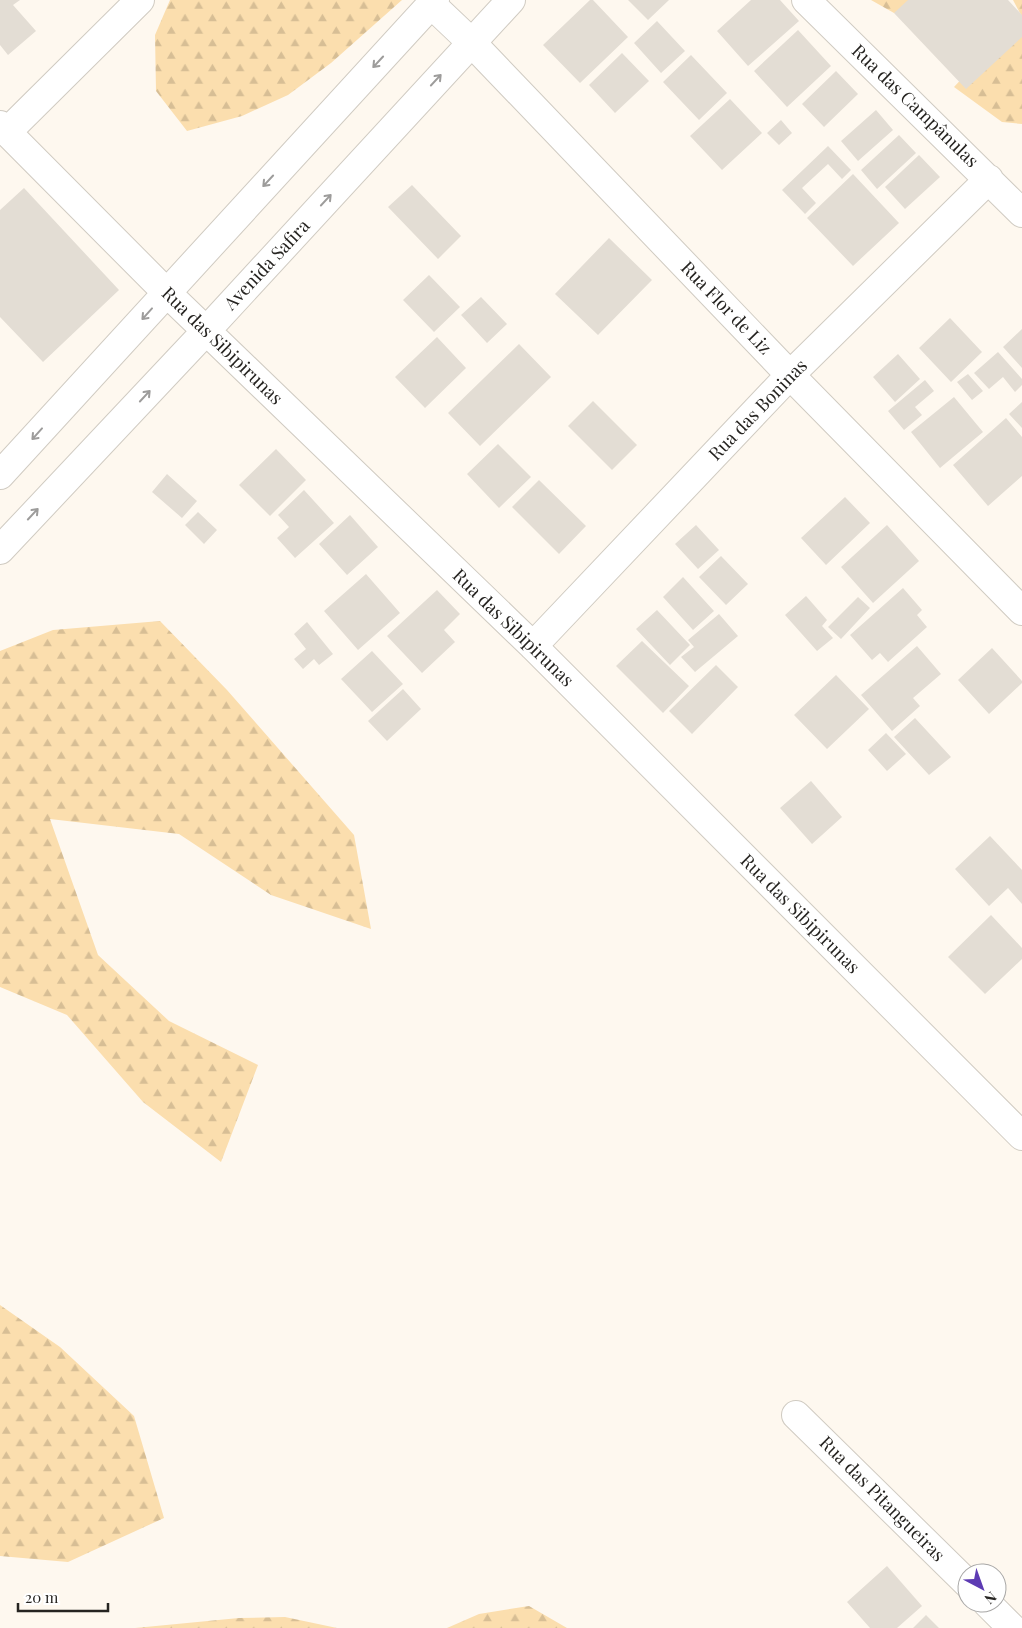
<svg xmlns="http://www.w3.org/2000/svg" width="1022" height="1628" viewBox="0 0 1022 1628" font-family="'Playfair Display',serif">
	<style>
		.forest { fill: url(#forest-firs) }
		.building { fill: #e3ddd4 }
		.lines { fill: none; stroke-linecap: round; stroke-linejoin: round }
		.minor-casing { stroke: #d0cbc2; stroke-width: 30 }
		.minor { stroke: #fff; stroke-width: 28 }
		.oneway { stroke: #9d9c9b }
		.labels { text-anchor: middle; stroke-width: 5; stroke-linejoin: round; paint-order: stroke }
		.street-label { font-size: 18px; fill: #262421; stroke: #fff }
	</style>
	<defs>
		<pattern id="forest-firs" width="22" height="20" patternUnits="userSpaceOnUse" patternTransform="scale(1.25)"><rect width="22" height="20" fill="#fbdeae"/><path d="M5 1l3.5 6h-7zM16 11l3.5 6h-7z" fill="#d7be95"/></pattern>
	</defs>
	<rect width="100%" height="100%" fill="#fef8ef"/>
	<path class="forest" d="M170,0H402L331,63L288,95L242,116L187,131L156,91L155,35Z
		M871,0H925L915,11L894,13Z
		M1013,0H1022V124L1002,122L954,87L1021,15Z
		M160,621L227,690L354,835L371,929L271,895L179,834L50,819L98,955L169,1021L258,1065L221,1162L143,1102L67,1015L0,987V651L53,630Z
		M0,1305L60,1347L134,1416L164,1518L68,1562L0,1556Z
		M529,1606L567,1628H447L479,1614Z
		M285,1617L337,1628H135L239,1618Z"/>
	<path class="building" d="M0,0H20L13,5L36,31L8,55L0,45Z
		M590,0H593L628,37L580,83L543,45Z
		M628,0H669L648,20Z
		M751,0H780L799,21L748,66L717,31Z
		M908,0H1008L1022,15V37L966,89L894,13Z
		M657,21L685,51L661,73L634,43Z
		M798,30L831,66L787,107L754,71Z
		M622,53L649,81L615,113L589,85Z
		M691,55L727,93L699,120L663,82Z
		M836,71L858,94L824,127L802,104Z
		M730,99L762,133L722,170L690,136Z
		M876,110L893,130L858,161L841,141Z
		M781,120L792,133L779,145L767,133Z
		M899,135L916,153L877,189L861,170Z
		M828,146L851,170L842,179L828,164L802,188L816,203L805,214L782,190Z
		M919,155L940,177L905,209L885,187Z
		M853,174L899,223L853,266L807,218Z
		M412,185L461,236L438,259L388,207Z
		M24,188L119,290L43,362L0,317V210Z
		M609,238L652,280L598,335L555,294Z
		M429,275L460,307L434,332L403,300Z
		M481,297L507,324L487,343L461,315Z
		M950,318L982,352L951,382L919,348Z
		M1022,329V368L1003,347Z
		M437,337L466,368L425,408L395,377Z
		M519,344L551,377L480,446L448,413Z
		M998,352L1022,379V385L1015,392L1003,377L989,389L974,373Z
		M898,354L920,379L895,402L873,377Z
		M968,374L983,391L972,400L957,382Z
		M925,380L934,391L915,407L922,415L904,430L888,411Z
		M954,397L983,432L940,468L911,432Z
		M593,401L637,445L612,470L568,426Z
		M1022,402V428L1009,414Z
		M1006,418L1022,437V476L988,506L953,465Z
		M498,444L531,477L499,508L467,474Z
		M276,449L306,480L270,516L239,485Z
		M167,474L197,501L182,518L152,492Z
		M539,480L586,526L559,554L512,507Z
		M304,490L334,523L295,558L277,538L289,527L278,515Z
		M845,497L870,523L826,565L801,538Z
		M198,512L217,530L204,544L185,525Z
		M350,515L378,547L347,575L319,544Z
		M696,525L719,550L698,569L675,544Z
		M887,525L919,561L873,603L841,567Z
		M721,556L748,584L726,605L699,577Z
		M366,574L400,613L358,650L324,611Z
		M683,577L714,611L693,630L663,597Z
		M903,588L922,610L917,615L927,627L888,662L880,653L872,660L850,635Z
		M437,590L460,614L444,630L455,642L422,673L387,636Z
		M806,596L827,620L822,626L833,638L817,651L785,615Z
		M858,597L870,608L841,639L828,627Z
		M657,610L690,645L670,665L636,629Z
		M719,614L738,636L695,672L681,657L694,647L688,640Z
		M307,622L333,654L319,665L314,659L303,669L294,659L306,649L294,634Z
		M642,641L689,686L663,713L616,666Z
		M917,646L941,674L913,698L920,706L892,731L861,695Z
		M992,648L1022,681V683L989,714L958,680Z
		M372,651L403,684L372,712L341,679Z
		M716,665L738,687L692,734L669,711Z
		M836,675L869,709L827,749L794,715Z
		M403,689L421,709L387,741L368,721Z
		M915,718L951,757L929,775L894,737Z
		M886,733L906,754L887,771L868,750Z
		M811,781L842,817L812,844L780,808Z
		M990,836L1022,870V904L1008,888L989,906L955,869Z
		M991,915L1022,948V959L985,994L948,957Z
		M887,1566L922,1606L897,1628H870L847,1602Z
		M926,1615L939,1628H913Z"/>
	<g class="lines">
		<defs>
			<path id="minor" d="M806,0L1022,213
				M431,4L471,42L790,375L1022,611
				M0,125L167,293L533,646L1022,1136
				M7,132L140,0
				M0,475L435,0
				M0,550L206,331L511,0
				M533,646L790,375L989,179
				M796,1415L967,1583
				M987,1603L1012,1628"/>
		</defs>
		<use href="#minor" class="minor-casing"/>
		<use href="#minor" class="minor"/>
	</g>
	<defs><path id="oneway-shaft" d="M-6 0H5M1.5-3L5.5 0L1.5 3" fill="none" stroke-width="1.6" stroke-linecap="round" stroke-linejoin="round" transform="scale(1.25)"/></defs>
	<g class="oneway">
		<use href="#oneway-shaft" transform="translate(378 62) rotate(133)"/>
		<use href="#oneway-shaft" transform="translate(436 80) rotate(-47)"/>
		<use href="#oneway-shaft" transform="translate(268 181) rotate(133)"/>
		<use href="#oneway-shaft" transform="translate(326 200) rotate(-47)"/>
		<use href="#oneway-shaft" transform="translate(147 314) rotate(132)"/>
		<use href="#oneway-shaft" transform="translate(145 396) rotate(-47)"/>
		<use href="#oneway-shaft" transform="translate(37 434) rotate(132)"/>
		<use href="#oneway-shaft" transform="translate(33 514) rotate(-47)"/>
	</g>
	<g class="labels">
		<g class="street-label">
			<text transform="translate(915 106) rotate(44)" y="6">Rua das Campânulas</text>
			<text transform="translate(267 265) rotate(-47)" y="6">Avenida Safira</text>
			<text transform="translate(726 308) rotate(46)" y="6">Rua Flor de Liz</text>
			<text transform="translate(222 346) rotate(44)" y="6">Rua das Sibipirunas</text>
			<text transform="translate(758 410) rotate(-46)" y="6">Rua das Boninas</text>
			<text transform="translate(513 628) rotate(44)" y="6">Rua das Sibipirunas</text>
			<text transform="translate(800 914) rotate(45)" y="6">Rua das Sibipirunas</text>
			<text transform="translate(882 1499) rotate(45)" y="6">Rua das Pitangueiras</text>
		</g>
	</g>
	<g transform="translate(982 1588) rotate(139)"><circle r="24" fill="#ffffff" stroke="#a8a7a6"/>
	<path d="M0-4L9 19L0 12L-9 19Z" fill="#5d3bb3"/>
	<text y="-8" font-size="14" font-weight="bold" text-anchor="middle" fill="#262421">N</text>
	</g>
	<path d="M18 1603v8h90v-8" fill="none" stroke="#262421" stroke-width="2.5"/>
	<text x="25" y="1603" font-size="15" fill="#262421" stroke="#ffffff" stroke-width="4" paint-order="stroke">20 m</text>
</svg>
